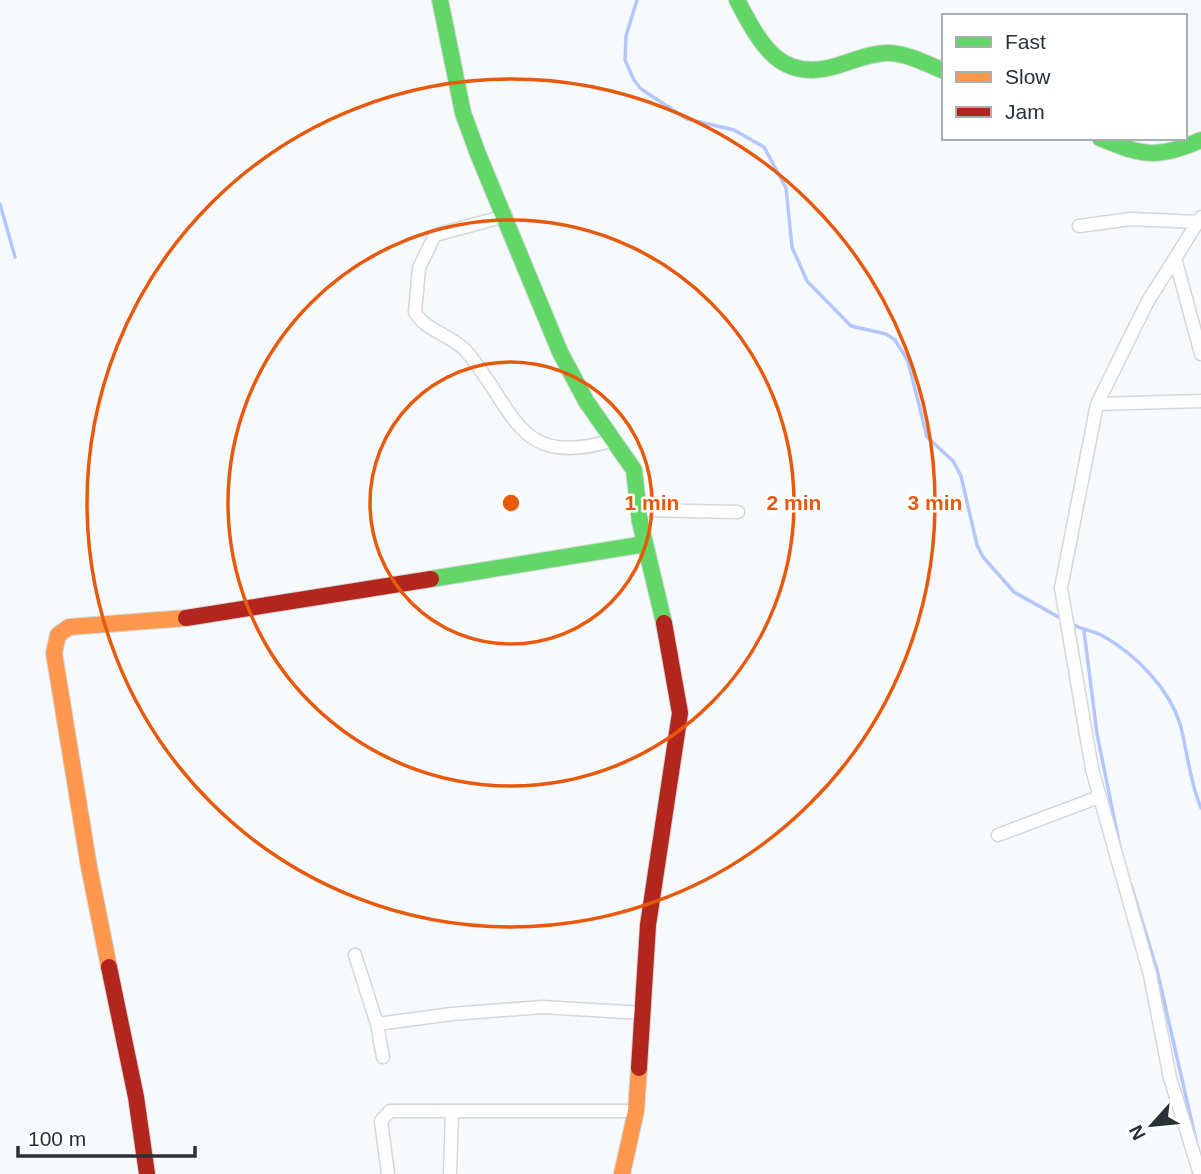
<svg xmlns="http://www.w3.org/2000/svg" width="1201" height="1174" viewBox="0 0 1201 1174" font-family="Arial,sans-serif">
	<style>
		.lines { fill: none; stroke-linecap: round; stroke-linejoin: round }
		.stream { stroke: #b5c6fe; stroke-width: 3.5 }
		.street-casing { stroke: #d2d8da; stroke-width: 15 }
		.fast-casing { stroke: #d2d8da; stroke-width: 18 }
		.slow-casing { stroke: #d2d8da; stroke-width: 18 }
		.jam-casing { stroke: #d2d8da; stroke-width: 18 }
		.street { stroke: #fefeff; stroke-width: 12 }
		.fast { stroke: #63d668; stroke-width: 16 }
		.slow { stroke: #ff974d; stroke-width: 16 }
		.jam { stroke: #b3261e; stroke-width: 16 }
		.ring { fill: none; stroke: #e8590c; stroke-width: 3.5 }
		.centre { fill: #e8590c; stroke: #fff; stroke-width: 3.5 }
		.ring-label { font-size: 21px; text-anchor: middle; font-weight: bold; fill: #e8590c; stroke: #fff; stroke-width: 5; stroke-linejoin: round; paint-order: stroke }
	</style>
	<rect width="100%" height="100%" fill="#f7fafc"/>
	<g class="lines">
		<path class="stream" d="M637,0L626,36L625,60L634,80L641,89L687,119L734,130L764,147L786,188L792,247L807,281L851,326L886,334L895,340L908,361L927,437L953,461L961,476L977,545L983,557L1014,592L1062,619
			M0,204L15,257
			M1072,624C1082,630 1094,631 1103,636C1135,654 1169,688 1180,724C1188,753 1189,780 1201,808
			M1084,631L1097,734L1120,847
			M1131,885L1157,970L1197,1145"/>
		<defs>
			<path id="street" d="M506,216L435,235L419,268L415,312C425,331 452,335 466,351C517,411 516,470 614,440
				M1079,226L1131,219L1198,222
				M1175,258L1201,354
				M1097,404L1201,401
				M638,510L738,512
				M998,835L1099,797
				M355,955L377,1024L452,1014L542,1007L642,1013
				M377,1024L383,1057
				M388,1174L381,1121L390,1111H636
				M450,1174L452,1111
				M1200,1174L1170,1078L1150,975L1092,769L1061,588L1097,404L1148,301L1201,217"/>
			<path id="fast" d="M440,0L463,113L478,154L560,352L586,401L634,470L640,522L664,623
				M737,0C760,43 779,83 836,66C853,61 870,53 888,53C907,53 927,64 944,71
				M1100,138C1142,156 1158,159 1201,140
				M431,579L645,544"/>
			<path id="slow" d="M109,967L89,867L54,653L58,635L69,627L186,618
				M622,1174L636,1111L639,1068"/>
			<path id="jam" d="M186,618L431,579
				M109,967L136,1097L147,1174
				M639,1068L648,925L680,713L664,623"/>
		</defs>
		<use href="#street" class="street-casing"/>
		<use href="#fast" class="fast-casing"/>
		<use href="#slow" class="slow-casing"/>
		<use href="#jam" class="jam-casing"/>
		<use href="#street" class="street"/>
		<use href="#fast" class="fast"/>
		<use href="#slow" class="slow"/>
		<use href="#jam" class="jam"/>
	</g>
	<g class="ring">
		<circle cx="511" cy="503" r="141"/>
		<circle cx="511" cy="503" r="283"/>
		<circle cx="511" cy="503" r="424"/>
	</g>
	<circle cx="511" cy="503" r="10" class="centre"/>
	<g class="ring-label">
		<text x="652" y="510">1 min</text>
		<text x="794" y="510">2 min</text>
		<text x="935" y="510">3 min</text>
	</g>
	<rect x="942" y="14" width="245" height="126" fill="#ffffff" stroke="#aaadae" stroke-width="2"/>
	<rect x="956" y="37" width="35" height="10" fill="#63d668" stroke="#aaadae" stroke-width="2"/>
	<text x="1005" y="49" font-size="21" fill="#2a3134">Fast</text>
	<rect x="956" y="72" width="35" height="10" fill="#ff974d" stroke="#aaadae" stroke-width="2"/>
	<text x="1005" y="84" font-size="21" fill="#2a3134">Slow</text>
	<rect x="956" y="107" width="35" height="10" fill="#b3261e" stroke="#aaadae" stroke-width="2"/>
	<text x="1005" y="119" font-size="21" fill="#2a3134">Jam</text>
	<g transform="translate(1152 1125) rotate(243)" stroke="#ffffff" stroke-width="5" paint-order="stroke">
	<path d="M0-5L12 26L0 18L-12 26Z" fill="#2a3134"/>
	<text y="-10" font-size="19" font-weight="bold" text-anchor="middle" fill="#2a3134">N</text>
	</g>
	<path d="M18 1146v10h177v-10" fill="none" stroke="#2a3134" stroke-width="3.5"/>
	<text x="28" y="1146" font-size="21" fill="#2a3134" stroke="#ffffff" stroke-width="5" paint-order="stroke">100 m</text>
</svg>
